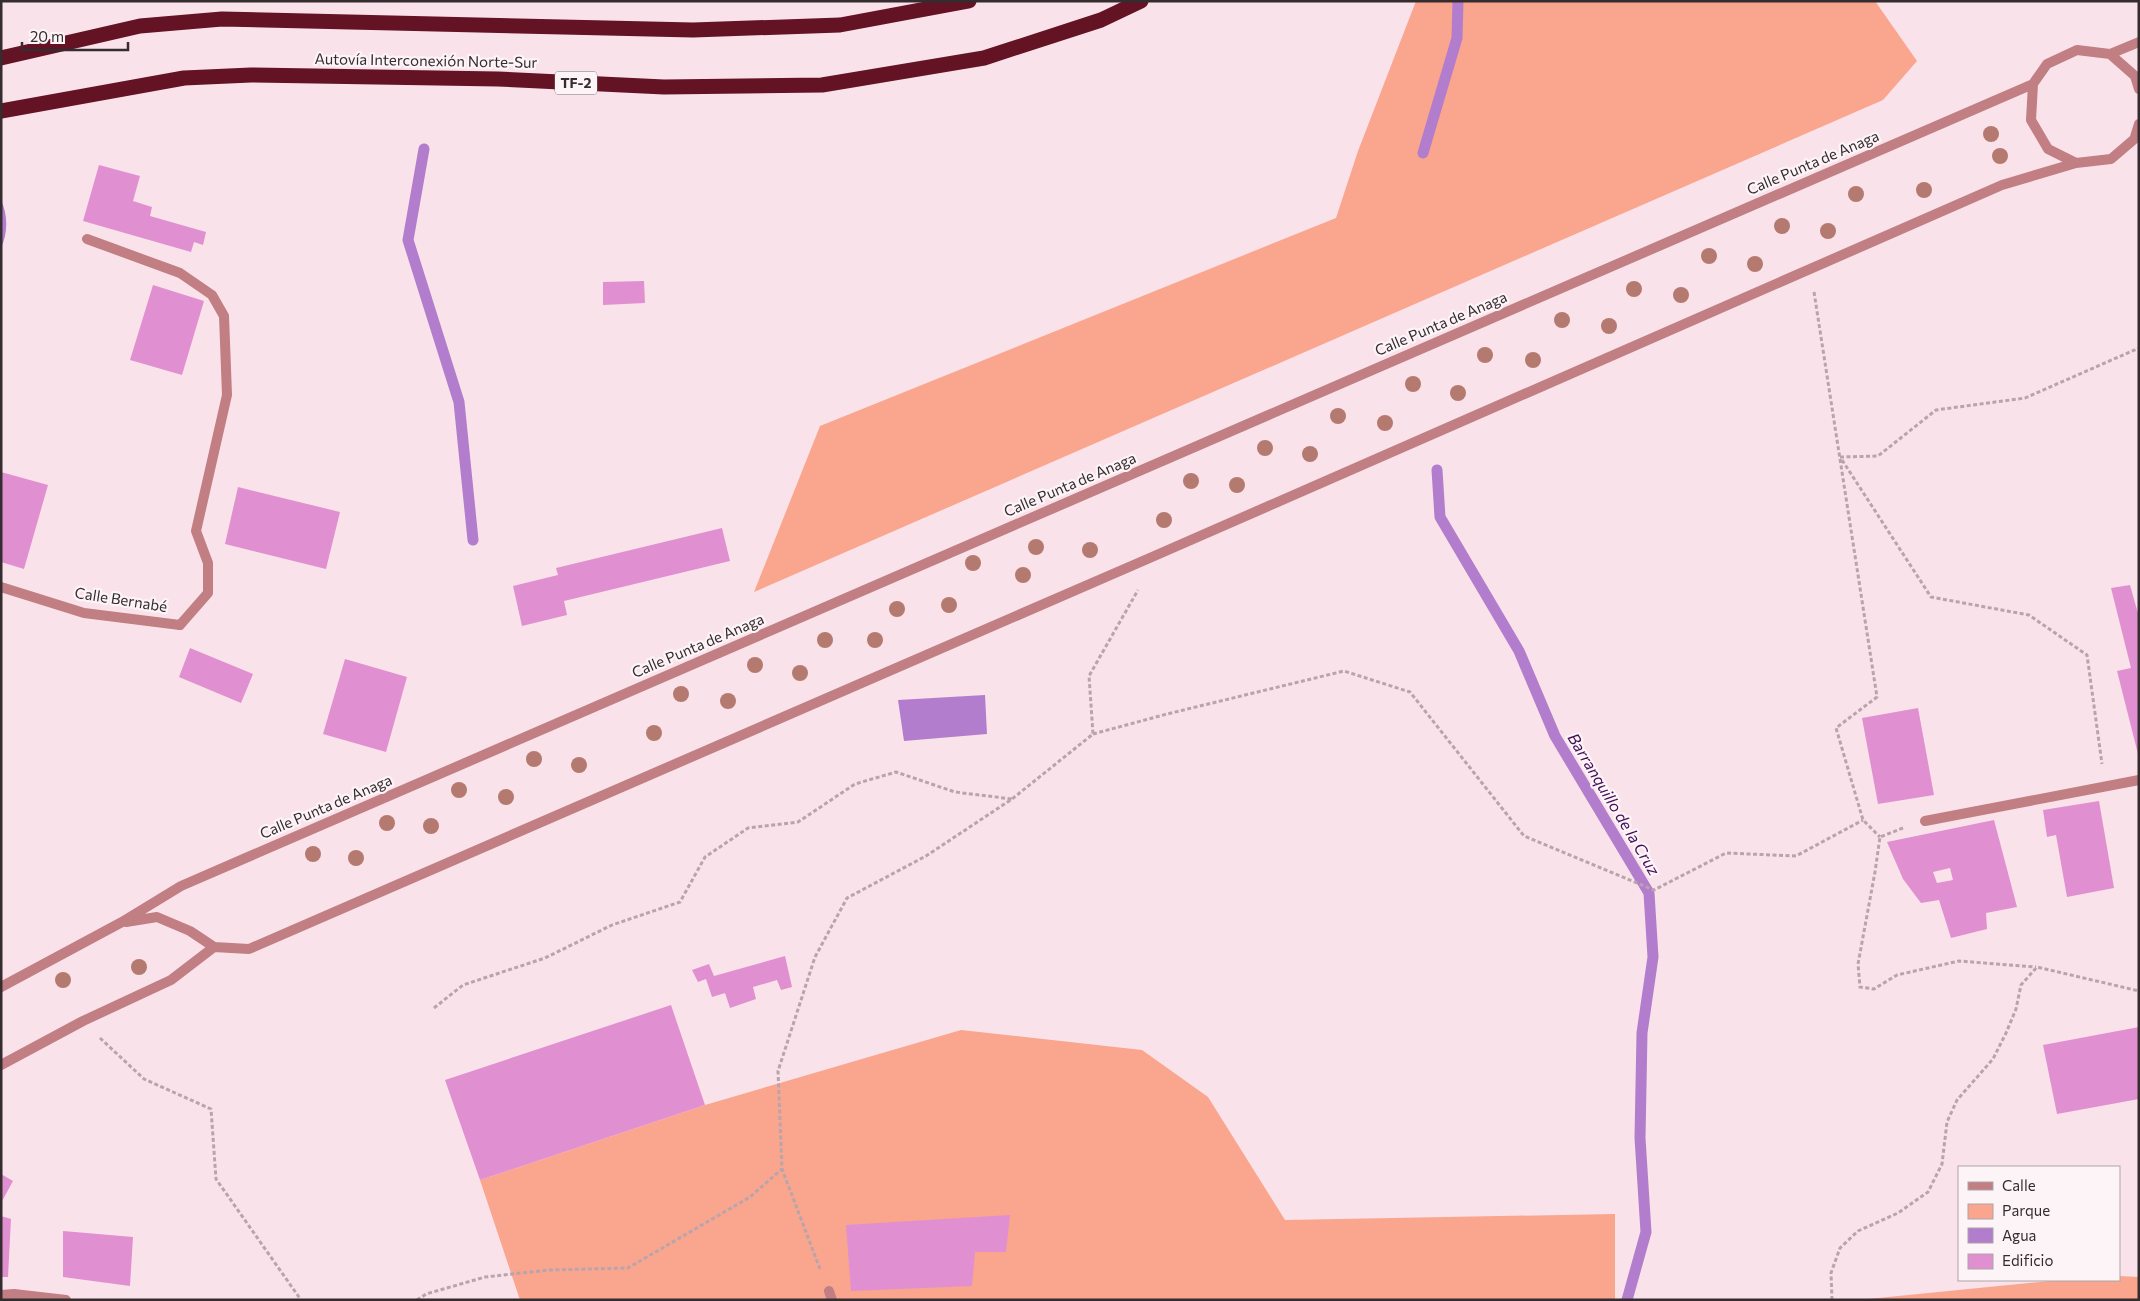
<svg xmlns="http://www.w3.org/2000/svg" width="2140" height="1301" viewBox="0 0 2140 1301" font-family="Commissioner,sans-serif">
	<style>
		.green { fill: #faa58e }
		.water { fill: #b27dcd }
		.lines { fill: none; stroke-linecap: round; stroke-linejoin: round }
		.stream { stroke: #b27dcd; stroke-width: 11 }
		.building { fill: #e090d0; fill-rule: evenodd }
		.path { stroke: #b8a5ab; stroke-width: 3; stroke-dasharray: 4 2.5; stroke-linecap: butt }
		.lane { stroke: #c17e83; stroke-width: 10 }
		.street { stroke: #c17e83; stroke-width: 10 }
		.highway { stroke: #631323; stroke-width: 15 }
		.tree { fill: #b4796f }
		.labels { text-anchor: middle; stroke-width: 4.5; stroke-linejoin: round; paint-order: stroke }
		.shield { fill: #fdf4f7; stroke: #71686b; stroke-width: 1 }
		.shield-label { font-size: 14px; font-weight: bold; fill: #352c2f }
		.street-label { font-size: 15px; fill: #352c2f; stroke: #fdf4f7 }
		.water-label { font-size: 16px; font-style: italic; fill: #420e57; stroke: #fdf4f7 }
	</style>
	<rect width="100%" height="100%" fill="#fae2ea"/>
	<path class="green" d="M1416,1H1875L1917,61L1883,100L754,592L820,426L1336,218L1358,151Z
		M961,1030L1142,1050L1208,1097L1285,1220L1615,1214V1300H520L480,1180L705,1105Z
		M2119,1276L2139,1277V1300H1858L2060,1280H2119Z"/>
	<path class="water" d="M1,200C8,215 8,233 1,248Z
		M985,695L987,734L904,741L898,700Z"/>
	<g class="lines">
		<path class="stream" d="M424,149L408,240L459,402L473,540
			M1423,153L1457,38L1458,1
			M1437,470L1440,517L1519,651L1555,736L1649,893L1653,957L1642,1033L1640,1138L1646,1232L1627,1300"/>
	</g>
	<path class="building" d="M99,165L140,176L133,201L152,207L150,216L206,232L203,245L194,242L191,252L83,221Z
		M644,281L645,303L603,305V282Z
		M153,285L204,301L182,375L130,360Z
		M1,472L48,485L24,569L1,562Z
		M238,487L340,512L326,569L225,544Z
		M722,528L730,561L564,601L567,615L522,626L513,586L558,575L556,568Z
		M2130,585L2139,617L2138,754L2117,671L2131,668L2111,588Z
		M190,648L253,674L241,703L179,677Z
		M345,659L407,677L386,752L323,734Z
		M1918,708L1934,795L1878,804L1862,718Z
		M2099,801L2114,888L2067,897L2056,835L2047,837L2043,810Z
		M1994,820L2017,907L1986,913L1987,929L1951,938L1939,900L1921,903L1903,879L1887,842ZM1950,868L1953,880L1937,883L1933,872Z
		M785,956L792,987L781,990L777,980L753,987L756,999L730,1008L725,993L712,997L706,979L698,982L692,970L709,964L714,976Z
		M671,1005L705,1105L480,1180L445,1080Z
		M2139,1027V1099L2057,1114L2043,1045Z
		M1,1174L13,1181L1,1203Z
		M1010,1215L1006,1252H975L972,1286L851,1291L846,1225Z
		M1,1216L11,1219L8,1277H1Z
		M63,1231L133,1237L130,1286L63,1277Z"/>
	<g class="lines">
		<path class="path" d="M1814,292L1877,697L1836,728L1863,820L1880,837
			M1840,457L1878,456L1936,410L2025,398L2139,348
			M1842,460L1931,597L2029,615L2087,655L2102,764
			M1093,734L1167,714L1344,671L1410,692L1524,836L1654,890L1726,853L1796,856L1863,820
			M1903,828L1880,837L1875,872L1858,964L1860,987L1874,989L1897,975L1959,961L2036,967
			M434,1008L463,985L545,958L612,925L680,902L705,857L748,828L798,822L855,784L896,772L955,792L1012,799
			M100,1038L144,1079L211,1109L216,1179L301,1300
			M820,1269L782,1169L778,1071L815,957L847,898L926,856L1012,799L1093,734L1089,676L1138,590
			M417,1300L426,1294L485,1277L549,1270L628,1268L750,1197L782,1169
			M1832,1300L1831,1273L1840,1248L1858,1231L1898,1213L1928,1192L1942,1164L1947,1122L1957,1100L1993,1059L2006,1033L2016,1009L2021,985L2037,967L2139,991"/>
		<path class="lane" d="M87,239L180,273L212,295L224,316L227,395L196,531L208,563V593L180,625
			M829,1291L832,1300"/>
		<path class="street" d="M2110,54L2139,42
			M2135,137L2139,124
			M2076,163L2048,149L2031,120L2033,84L2047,64L2077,50L2110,54L2135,76L2139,89
			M1,587L84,613L180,625
			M1925,821L2139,780
			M126,922L157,917L190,931L214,947L249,949L1152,557L2002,185L2076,163L2111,159L2139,135
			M1,987L122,922L181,886L2033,84
			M1,1065L83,1021L171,980L214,947
			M1,1295L14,1294L66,1300"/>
		<path class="highway" d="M1,58L140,26L222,19L693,30L840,25L969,1
			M1,111L184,78L251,75L498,79L664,87L822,85L984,58L1101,20L1141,1"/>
	</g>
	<g class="tree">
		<circle cx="1991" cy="134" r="8"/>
		<circle cx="2000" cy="156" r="8"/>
		<circle cx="1924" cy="190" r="8"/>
		<circle cx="1856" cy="194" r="8"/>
		<circle cx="1782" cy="226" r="8"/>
		<circle cx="1828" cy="231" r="8"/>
		<circle cx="1709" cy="256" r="8"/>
		<circle cx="1755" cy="264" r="8"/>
		<circle cx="1634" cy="289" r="8"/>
		<circle cx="1681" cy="295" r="8"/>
		<circle cx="1562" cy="320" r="8"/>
		<circle cx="1609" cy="326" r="8"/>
		<circle cx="1485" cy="355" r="8"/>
		<circle cx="1533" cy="360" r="8"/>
		<circle cx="1413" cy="384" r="8"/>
		<circle cx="1458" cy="393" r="8"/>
		<circle cx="1338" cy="416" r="8"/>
		<circle cx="1385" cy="423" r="8"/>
		<circle cx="1265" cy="448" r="8"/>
		<circle cx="1310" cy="454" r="8"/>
		<circle cx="1191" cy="481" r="8"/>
		<circle cx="1237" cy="485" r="8"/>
		<circle cx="1164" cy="520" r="8"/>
		<circle cx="1036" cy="547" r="8"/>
		<circle cx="1090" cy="550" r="8"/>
		<circle cx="973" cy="563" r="8"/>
		<circle cx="1023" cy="575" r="8"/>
		<circle cx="949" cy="605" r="8"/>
		<circle cx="897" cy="609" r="8"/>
		<circle cx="825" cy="640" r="8"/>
		<circle cx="875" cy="640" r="8"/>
		<circle cx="755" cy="665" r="8"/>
		<circle cx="800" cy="673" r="8"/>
		<circle cx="681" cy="694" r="8"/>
		<circle cx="728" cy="701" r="8"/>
		<circle cx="654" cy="733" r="8"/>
		<circle cx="534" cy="759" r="8"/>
		<circle cx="579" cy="765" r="8"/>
		<circle cx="459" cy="790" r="8"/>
		<circle cx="506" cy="797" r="8"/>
		<circle cx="387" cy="823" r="8"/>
		<circle cx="431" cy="826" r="8"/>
		<circle cx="313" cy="854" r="8"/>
		<circle cx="356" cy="858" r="8"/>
		<circle cx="139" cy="967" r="8"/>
		<circle cx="63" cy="980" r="8"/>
	</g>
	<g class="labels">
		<rect class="shield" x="555" y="71.5" width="42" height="23" rx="4"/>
		<g class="shield-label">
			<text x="576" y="88">TF-2</text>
		</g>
		<g class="street-label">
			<text transform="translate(426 61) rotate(1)" y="5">Autovía Interconexión Norte-Sur</text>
			<text transform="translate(1813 163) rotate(-23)" y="5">Calle Punta de Anaga</text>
			<text transform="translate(1441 324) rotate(-23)" y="5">Calle Punta de Anaga</text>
			<text transform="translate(1070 485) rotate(-23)" y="5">Calle Punta de Anaga</text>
			<text transform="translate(121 600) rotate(9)" y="5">Calle Bernabé</text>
			<text transform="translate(698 646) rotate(-23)" y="5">Calle Punta de Anaga</text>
			<text transform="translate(326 807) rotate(-23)" y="5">Calle Punta de Anaga</text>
		</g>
		<g class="water-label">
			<text transform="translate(1614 804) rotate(59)" y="6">Barranquillo de la Cruz</text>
		</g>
	</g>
	<rect width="2140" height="1301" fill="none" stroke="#352c2f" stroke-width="5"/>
	<rect x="1958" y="1166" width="162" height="115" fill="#fdf4f7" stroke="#ada4a7"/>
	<rect x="1968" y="1182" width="25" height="8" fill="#c17e83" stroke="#ada4a7"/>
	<text x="2002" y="1191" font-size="15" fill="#352c2f">Calle</text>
	<rect x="1968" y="1204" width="25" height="15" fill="#faa58e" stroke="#ada4a7"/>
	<text x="2002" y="1216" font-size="15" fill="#352c2f">Parque</text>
	<rect x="1968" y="1228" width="25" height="15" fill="#b27dcd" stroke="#ada4a7"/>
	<text x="2002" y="1241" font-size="15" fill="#352c2f">Agua</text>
	<rect x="1968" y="1254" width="25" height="15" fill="#e090d0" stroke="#ada4a7"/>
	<text x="2002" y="1266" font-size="15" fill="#352c2f">Edificio</text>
	<path d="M22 42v8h106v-8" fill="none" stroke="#352c2f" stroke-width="2.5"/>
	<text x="30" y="42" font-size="15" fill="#352c2f" stroke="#fdf4f7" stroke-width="4" paint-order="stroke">20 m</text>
</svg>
